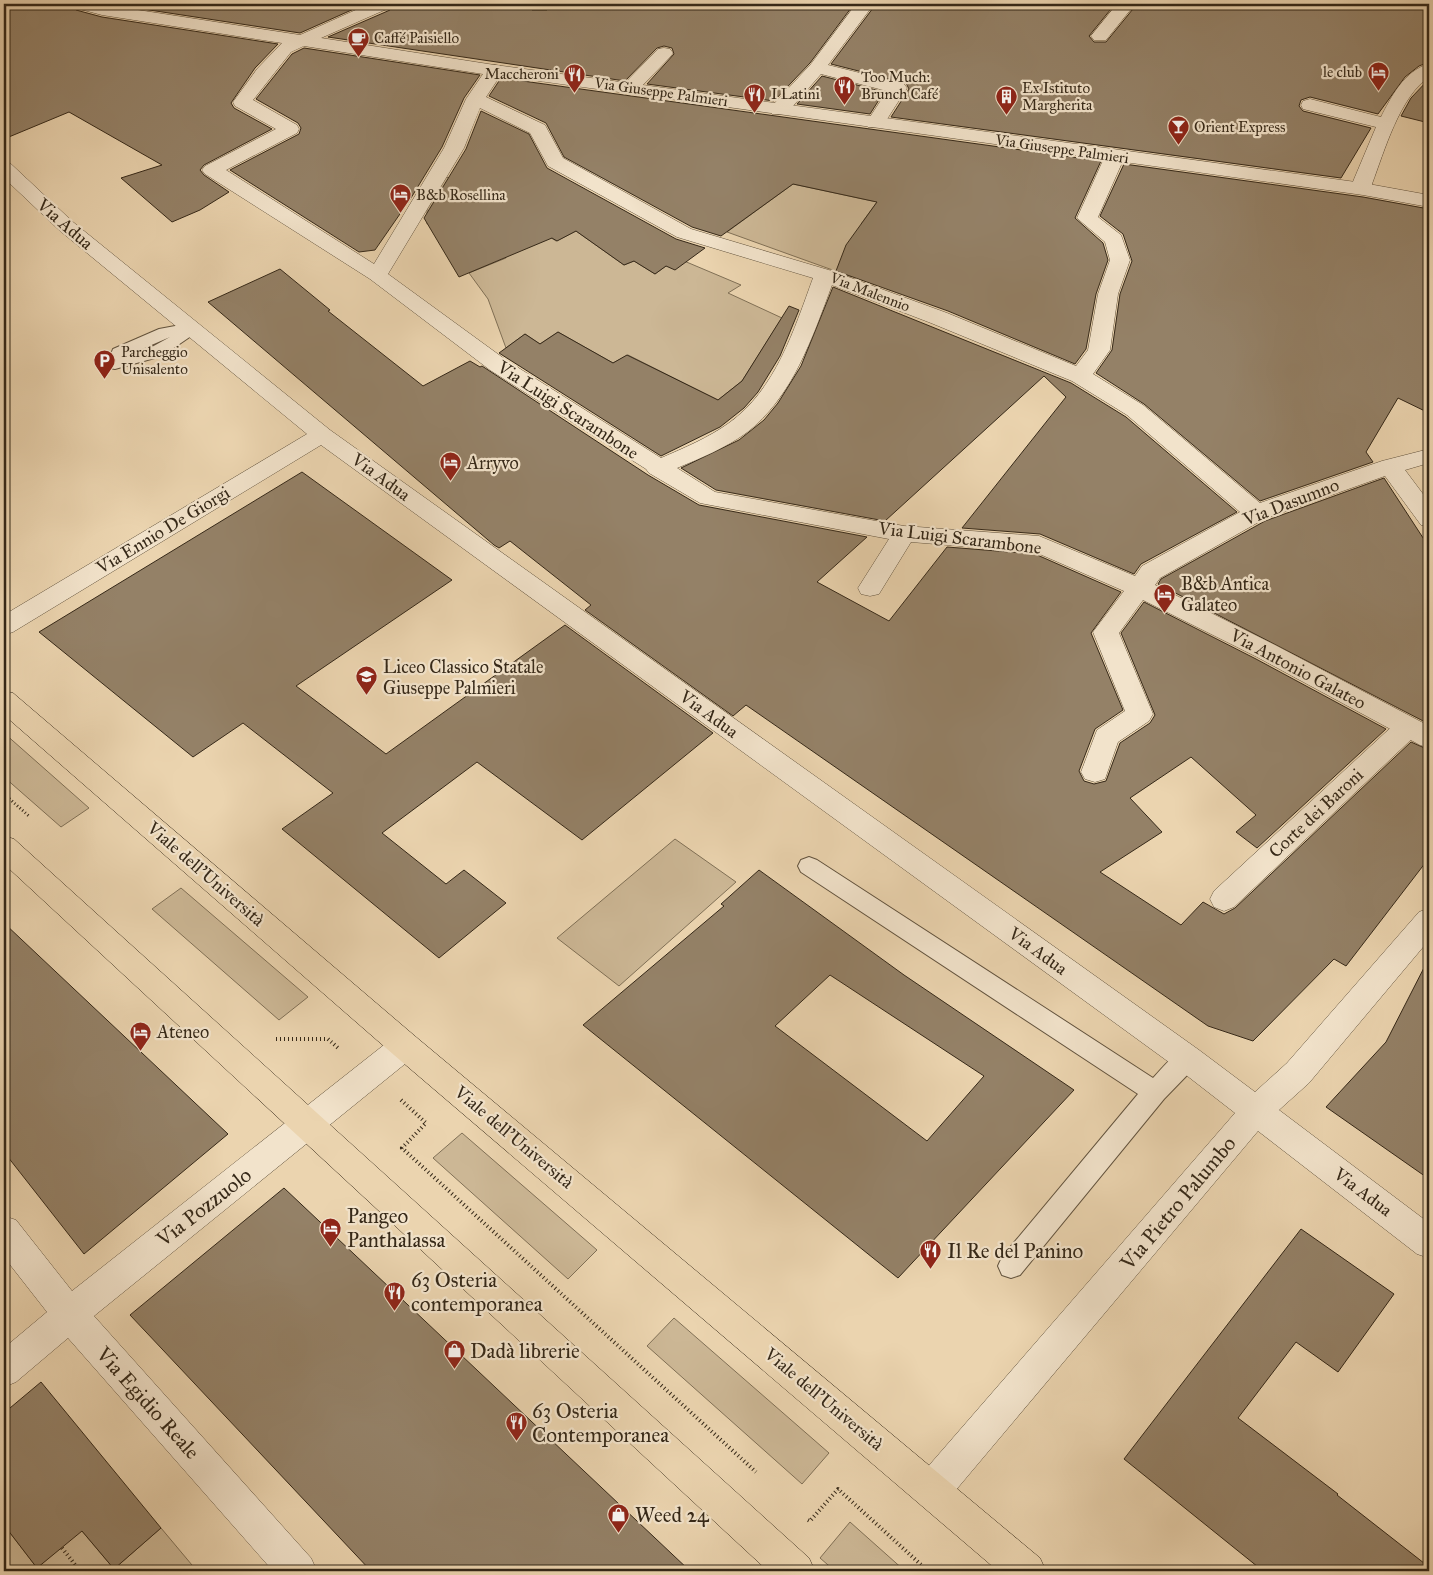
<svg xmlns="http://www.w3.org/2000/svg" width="1433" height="1575" viewBox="0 0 1433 1575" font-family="'IM FELL Great Primer',serif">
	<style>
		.green { fill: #ccb795; stroke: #807056 }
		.building { fill: #948167; stroke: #352818; fill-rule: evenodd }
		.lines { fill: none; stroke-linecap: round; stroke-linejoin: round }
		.service-casing { stroke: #62533e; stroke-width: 2 }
		.pedestrian-casing { stroke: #62533e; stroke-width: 1 }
		.minor-casing { stroke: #62533e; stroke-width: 1 }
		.primary-casing { stroke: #352818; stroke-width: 1 }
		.path-far1 { stroke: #352818; stroke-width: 3; stroke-dasharray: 1 2.5; stroke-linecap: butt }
		.path { stroke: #352818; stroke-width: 4; stroke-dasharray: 1 3; stroke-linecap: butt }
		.service { fill: #f2e3cb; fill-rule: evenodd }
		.pedestrian { fill: #f2e3cb; fill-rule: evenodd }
		.minor { fill: #f2e3cb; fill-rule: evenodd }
		.primary { fill: #ebd4af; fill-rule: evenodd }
		.labels { text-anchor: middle; stroke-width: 4.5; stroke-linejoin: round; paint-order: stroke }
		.far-poi-label { font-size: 15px; fill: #352818; stroke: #f2e3cb; text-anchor: start }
		.far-street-label { font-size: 15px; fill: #352818; stroke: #f2e3cb }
		.street-label { font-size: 18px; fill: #352818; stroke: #f2e3cb }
		.poi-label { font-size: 18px; fill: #352818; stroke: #f2e3cb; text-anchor: start }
		.near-street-label { font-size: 21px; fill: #352818; stroke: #f2e3cb }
		.near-poi-label { font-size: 21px; fill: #352818; stroke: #f2e3cb; text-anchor: start }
	</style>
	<rect width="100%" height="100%" fill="#ebd4af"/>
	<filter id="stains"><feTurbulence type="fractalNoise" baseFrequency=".004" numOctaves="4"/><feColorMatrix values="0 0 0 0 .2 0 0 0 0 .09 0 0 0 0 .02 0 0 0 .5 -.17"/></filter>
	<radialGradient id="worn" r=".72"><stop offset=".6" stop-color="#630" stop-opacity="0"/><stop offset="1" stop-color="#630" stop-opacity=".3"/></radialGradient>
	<path class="green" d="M445,177L457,179L556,241L576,231L624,265L634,261L655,274L677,258L741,285L728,293L782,318L742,381L718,400L628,355L613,363L558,332L540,344L525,334L506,348L488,299L469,273L506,258L492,210L427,224V208Z
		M793,184L877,202L861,224L883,229L852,277L727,232Z
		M4,733L89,808L61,827L4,777Z
		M675,839L736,882L619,986L557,938Z
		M181,888L308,997L279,1020L152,909Z
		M462,1133L597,1250L568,1279L433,1158Z
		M674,1318L829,1453L802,1484L647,1346Z
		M850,1522L905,1571H835L820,1558Z
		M4,1525L37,1568L81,1530L114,1569L161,1528L197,1571H4Z"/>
	<path class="building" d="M4,4H71L76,10L102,17L278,44L255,68L231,103L234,108L272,129L204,165L200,170L204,175L229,192L200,210L172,222L121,178L162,165L69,112L4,139Z
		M110,4H365L300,33Z
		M393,4H527L532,10H547L552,4H854L810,63L774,101L647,84L674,54L672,48L664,46L657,48L625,81L328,37L390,10Z
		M876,4H1115L1089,36L1094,42H1106L1137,4H1429V62L1419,66L1405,77L1378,114L1310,97L1301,100L1299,106L1303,111L1371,128L1341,178L891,117L909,89L906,83L831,64Z
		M304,48L480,75L464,98L442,147L411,198L375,250L359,252L230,170L299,134L301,128L298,123L256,99L292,54Z
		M822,76L884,92L870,114L797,104Z
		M501,78L1101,161L1075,218L1103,243L1108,260L1096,294L1086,349L1075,364L948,311L836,271L846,245L877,202L793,184L721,236L692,227L564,157L546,123L489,96Z
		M1429,79V123L1401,116L1411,98Z
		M481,111L529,134L547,168L676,239L705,248L675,270L666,266L655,274L634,261L624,265L576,231L557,241L552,238L459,277L424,218L466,149Z
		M1124,164L1363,197L1429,209V413L1398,398L1366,452L1373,462L1260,501L1144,404L1096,373L1112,350L1120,294L1132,261L1123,234L1100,216Z
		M280,269L330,310L328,311L423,386L470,361L480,367L482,366L648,475L699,505L867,537L817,582L889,621L947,547L1035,554L1121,592L1091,633L1123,710L1095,729L1079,771L1084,781L1094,784L1106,781L1120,743L1150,723L1155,715L1121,633L1144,602L1256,659L1386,729L1257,848L1236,832L1256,815L1191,757L1130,798L1162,832L1100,872L1181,925L1203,902L1224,914L1235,908L1411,742L1429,750V858L1346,966L1334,959L1253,1041L1208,1026L746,705L733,716L585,610L591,605L510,541L499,548L494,545L208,302Z
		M833,287L1071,383L1126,417L1237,512L1141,564L1134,574L1040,534L962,528L1066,397L1044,376L885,521L716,490L681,468L739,440L764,420L778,403L801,366Z
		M789,306L799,310L780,356L758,392L744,408L720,427L661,456L499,353L525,334L540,344L558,332L613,363L627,355L718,400L742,381Z
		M302,472L452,580L296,686L386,754L565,625L713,733L582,840L477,762L382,833L446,884L464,870L506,903L439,958L282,829L333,793L243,723L193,757L39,632Z
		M1384,478L1429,547V724L1158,584L1161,579L1265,521Z
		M759,870L904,975L1074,1090L898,1278L583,1025L724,906L721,904ZM830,975L984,1076L927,1141L775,1026Z
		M4,923L228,1134L84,1254L4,1152Z
		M1429,958V1179L1326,1107L1386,1042Z
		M284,1188L690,1571H371L130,1315Z
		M1301,1229L1394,1294L1338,1372L1296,1342L1238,1418L1338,1494L1337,1495L1429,1567V1571H1263L1124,1459Z
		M41,1382L161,1528L114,1569L82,1531L37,1568L4,1525V1413Z"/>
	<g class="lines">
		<defs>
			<path id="service" d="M191,323L197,324L199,328L197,332L162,356L115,369L109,368L107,364L113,349L159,329ZM170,337L150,348L126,357V356Z
				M809,857L817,860L1153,1078C1165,1066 1178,1045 1196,1052L1200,1059L1196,1066L1164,1099L1020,1275L1011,1278L1002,1275L998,1266L1002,1257L1138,1094L801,872L798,866L801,860Z"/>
			<path id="pedestrian" d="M495,65L1363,183L1429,195V207L1363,195L489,74L486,70L489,66Z
				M1408,717L1417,720L1421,727L1417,734L1234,907L1224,911L1214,907L1210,899L1214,891L1399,720Z"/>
			<path id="minor" d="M73,4H99L300,35L369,4H391L389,8L321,38L501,66L504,70L486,97L545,125L563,158L691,229L832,271L947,313L1076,366L1088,350L1098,294L1110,260L1105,242L1077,218L1105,156L1108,152H1122L1125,156L1098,217L1121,235L1130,260L1118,294L1110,350L1093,374L1143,405L1260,503L1382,461L1429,449V463L1405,470L1429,502V527L1421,525L1385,476L1264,519L1160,578L1155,585L1275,645L1429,726V748L1420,745L1257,657L1143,600L1119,633L1153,714L1149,721L1118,742L1105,779L1095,782L1085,779L1081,772L1097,730L1125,711L1093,632L1124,591L1035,552L911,542L879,594L870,596L861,594L858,588L889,539L700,503L649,473L646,469L490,370L370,279L205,174L202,170L205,166L276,129L235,106L233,102L257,69L282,43L102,15L76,8ZM304,46L483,74L466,99L444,148L374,264L226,170L297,133L299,129L297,125L253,100L291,52ZM480,108L530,133L548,166L677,237L813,278C794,330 776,389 729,423C708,438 684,448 661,458L506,360L388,274L464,148ZM832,285L931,323L1072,381L1127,415L1240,512L1142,566L1135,576L1039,536L904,526L715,492L677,468C701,458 725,448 746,433C793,397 812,338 832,285Z
				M529,4H550L547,8H532Z
				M856,4H874L828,65L904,84L907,88L882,127H868L866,123L887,91L821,74L786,114H772L770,110L772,106L811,64Z
				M1117,4H1135L1106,40H1094L1091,36Z
				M664,48L670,49L673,53L670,57L637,91H625L622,87L625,83L658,49Z
				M1429,64V77C1400,96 1384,152 1372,184L1373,189L1370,193H1356L1352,184L1376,127L1303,109L1301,105L1303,101L1310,99L1381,117C1391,97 1405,70 1429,64Z
				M4,162L11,164L73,222L330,430L1199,1050L1255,1092L1287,1063L1419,912L1429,908V940L1309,1083L1279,1110L1429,1223V1258L1417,1254L1258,1131L945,1503L932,1508L919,1503L914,1490L919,1477L1235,1113L1177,1068L321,445L13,632L4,635V615L307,434L59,230L4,178Z
				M405,1033L416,1037L420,1046L416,1055L94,1316L311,1558L317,1571H273L68,1338L16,1382L4,1387V1348L47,1312L4,1257V1216L16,1220L72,1291L394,1037Z"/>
			<path id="primary" d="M4,691L13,693L416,1037L1040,1558L1046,1571H998L394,1055L4,715Z
				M4,836L14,839L809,1558L815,1571H768L4,864Z"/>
		</defs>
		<use href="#service" class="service-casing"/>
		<use href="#pedestrian" class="pedestrian-casing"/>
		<use href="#minor" class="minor-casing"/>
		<use href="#primary" class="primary-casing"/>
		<path class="path-far1" d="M4,794L30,817"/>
		<path class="path" d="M276,1039H328L338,1048
			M401,1100L426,1123L402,1148L756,1472
			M808,1520L810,1521L838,1489L928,1571
			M62,1548L80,1571"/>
		<use href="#service" class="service"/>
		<use href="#pedestrian" class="pedestrian"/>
		<use href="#minor" class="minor"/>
		<use href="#primary" class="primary"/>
	</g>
	<defs>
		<symbol id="cafe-pin" viewBox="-11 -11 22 30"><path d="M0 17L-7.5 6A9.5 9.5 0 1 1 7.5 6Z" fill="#8f2418" stroke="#f2e3cb"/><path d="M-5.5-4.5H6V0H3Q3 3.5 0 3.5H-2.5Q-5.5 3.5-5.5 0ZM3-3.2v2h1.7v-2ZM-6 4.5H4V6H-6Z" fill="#fff"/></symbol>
		<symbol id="hotel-pin" viewBox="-11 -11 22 30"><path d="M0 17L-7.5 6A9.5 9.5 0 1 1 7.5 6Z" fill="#8f2418" stroke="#f2e3cb"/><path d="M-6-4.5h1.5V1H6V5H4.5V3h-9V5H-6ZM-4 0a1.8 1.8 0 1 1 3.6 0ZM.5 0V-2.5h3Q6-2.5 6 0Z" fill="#fff"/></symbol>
		<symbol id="restaurant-pin" viewBox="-11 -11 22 30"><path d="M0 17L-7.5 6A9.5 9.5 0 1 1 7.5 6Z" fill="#8f2418" stroke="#f2e3cb"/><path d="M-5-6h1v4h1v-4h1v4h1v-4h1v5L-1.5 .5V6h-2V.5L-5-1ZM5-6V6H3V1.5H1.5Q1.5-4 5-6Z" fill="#fff"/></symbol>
		<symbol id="building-pin" viewBox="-11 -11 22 30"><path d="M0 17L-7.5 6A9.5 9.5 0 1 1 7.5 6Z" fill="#8f2418" stroke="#f2e3cb"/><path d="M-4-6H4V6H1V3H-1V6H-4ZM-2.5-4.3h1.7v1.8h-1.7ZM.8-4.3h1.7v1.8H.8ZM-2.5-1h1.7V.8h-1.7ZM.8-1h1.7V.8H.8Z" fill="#fff"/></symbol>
		<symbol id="bar-pin" viewBox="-11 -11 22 30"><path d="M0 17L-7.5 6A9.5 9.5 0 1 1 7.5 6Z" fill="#8f2418" stroke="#f2e3cb"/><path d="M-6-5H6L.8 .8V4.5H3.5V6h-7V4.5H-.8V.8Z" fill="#fff"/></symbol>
		<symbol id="parking-pin" viewBox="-11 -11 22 30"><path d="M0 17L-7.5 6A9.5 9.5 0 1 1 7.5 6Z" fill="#8f2418" stroke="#f2e3cb"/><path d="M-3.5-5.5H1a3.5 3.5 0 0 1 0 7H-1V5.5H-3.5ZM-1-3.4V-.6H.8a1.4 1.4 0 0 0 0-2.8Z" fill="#fff"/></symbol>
		<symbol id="school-pin" viewBox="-11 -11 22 30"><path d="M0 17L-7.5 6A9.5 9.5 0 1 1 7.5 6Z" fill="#8f2418" stroke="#f2e3cb"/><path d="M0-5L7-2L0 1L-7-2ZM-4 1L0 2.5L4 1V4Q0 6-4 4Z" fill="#fff"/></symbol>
		<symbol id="shop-pin" viewBox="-11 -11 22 30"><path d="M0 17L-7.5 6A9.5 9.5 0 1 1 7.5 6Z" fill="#8f2418" stroke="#f2e3cb"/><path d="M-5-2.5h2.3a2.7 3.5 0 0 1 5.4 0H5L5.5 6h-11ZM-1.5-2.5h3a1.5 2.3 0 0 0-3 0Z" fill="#fff"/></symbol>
	</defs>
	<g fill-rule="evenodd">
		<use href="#cafe-pin" x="346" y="26" width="25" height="34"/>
		<use href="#hotel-pin" x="1366" y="60" width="25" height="34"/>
		<use href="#restaurant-pin" x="562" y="62" width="25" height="34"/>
		<use href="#restaurant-pin" x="832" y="74" width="25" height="34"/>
		<use href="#restaurant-pin" x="742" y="82" width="25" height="34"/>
		<use href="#building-pin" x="994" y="84" width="25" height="34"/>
		<use href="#bar-pin" x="1166" y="114" width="25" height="34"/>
		<use href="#hotel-pin" x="388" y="182" width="25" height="34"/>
		<use href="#parking-pin" x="92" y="348" width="25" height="34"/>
		<use href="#hotel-pin" x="438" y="450" width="25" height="34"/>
		<use href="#hotel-pin" x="1152" y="582" width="25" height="34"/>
		<use href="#school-pin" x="354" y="664" width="25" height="34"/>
		<use href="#hotel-pin" x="128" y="1020" width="25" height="34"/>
		<use href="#hotel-pin" x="318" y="1216" width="25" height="34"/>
		<use href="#restaurant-pin" x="918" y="1238" width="25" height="34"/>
		<use href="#restaurant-pin" x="382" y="1280" width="25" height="34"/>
		<use href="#shop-pin" x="442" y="1338" width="25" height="34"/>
		<use href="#restaurant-pin" x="504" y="1410" width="25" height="34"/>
		<use href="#shop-pin" x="606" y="1502" width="25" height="34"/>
	</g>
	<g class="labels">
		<g class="far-poi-label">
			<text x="374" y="43">Caffé Paisiello</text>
			<text x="1362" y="77" text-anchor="end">le club</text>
			<text x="559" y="79" text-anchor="end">Maccheroni</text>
			<text x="861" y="82">Too Much:<tspan x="861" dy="17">Brunch Café</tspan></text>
			<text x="1022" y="93">Ex Istituto<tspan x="1022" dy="17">Margherita</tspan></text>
			<text x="771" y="99">I Latini</text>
			<text x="1194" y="132">Orient Express</text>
			<text x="416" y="200">B&amp;b Rosellina</text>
			<text x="121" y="357">Parcheggio<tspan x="121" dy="17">Unisalento</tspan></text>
		</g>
		<g class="far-street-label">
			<text transform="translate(661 92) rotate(8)" y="5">Via Giuseppe Palmieri</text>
			<text transform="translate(1062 149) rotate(8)" y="5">Via Giuseppe Palmieri</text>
			<text transform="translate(870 292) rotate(21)" y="5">Via Malennio</text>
		</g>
		<g class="street-label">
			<text transform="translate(65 224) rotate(41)" y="6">Via Adua</text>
			<text transform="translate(568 410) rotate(33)" y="6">Via Luigi Scarambone</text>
			<text transform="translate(381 477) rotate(36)" y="6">Via Adua</text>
			<text transform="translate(1291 502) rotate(-21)" y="6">Via Dasumno</text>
			<text transform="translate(163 530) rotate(-31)" y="6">Via Ennio De Giorgi</text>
			<text transform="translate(960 538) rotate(7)" y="6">Via Luigi Scarambone</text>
			<text transform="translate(1298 669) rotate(28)" y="6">Via Antonio Galateo</text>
			<text transform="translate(709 714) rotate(36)" y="6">Via Adua</text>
			<text transform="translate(1316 813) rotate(-43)" y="6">Corte dei Baroni</text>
			<text transform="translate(206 874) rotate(41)" y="6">Viale dell'Università</text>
			<text transform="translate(1038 951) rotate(36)" y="6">Via Adua</text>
			<text transform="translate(514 1137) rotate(40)" y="6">Viale dell'Università</text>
			<text transform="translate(1363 1192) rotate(37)" y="6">Via Adua</text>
			<text transform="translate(824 1399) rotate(40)" y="6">Viale dell'Università</text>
		</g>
		<g class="poi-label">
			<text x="467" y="469">Arryvo</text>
			<text x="1181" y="590">B&amp;b Antica<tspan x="1181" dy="21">Galateo</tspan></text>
			<text x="383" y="673">Liceo Classico Statale<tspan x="383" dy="21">Giuseppe Palmieri</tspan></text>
			<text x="157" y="1038">Ateneo</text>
		</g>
		<g class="near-street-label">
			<text transform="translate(1178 1203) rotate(-50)" y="7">Via Pietro Palumbo</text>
			<text transform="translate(204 1207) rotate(-38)" y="7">Via Pozzuolo</text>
			<text transform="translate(148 1403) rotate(48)" y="7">Via Egidio Reale</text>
		</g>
		<g class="near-poi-label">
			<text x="347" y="1223">Pangeo<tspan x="347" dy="24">Panthalassa</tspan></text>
			<text x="947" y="1258">Il Re del Panino</text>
			<text x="411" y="1287">63 Osteria<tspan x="411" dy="24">contemporanea</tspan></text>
			<text x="470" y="1358">Dadà librerie</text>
			<text x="532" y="1418">63 Osteria<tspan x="532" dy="24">Contemporanea</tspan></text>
			<text x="635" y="1522">Weed 24</text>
		</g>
	</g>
	<rect width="1433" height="1575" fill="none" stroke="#ebd4af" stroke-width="20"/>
	<rect x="5" y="5" width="1423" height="1565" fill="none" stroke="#352818" stroke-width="2.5"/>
	<rect x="10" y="10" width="1413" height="1555" fill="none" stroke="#352818"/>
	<rect width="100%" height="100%" filter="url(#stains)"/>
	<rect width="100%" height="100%" fill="url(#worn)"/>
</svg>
